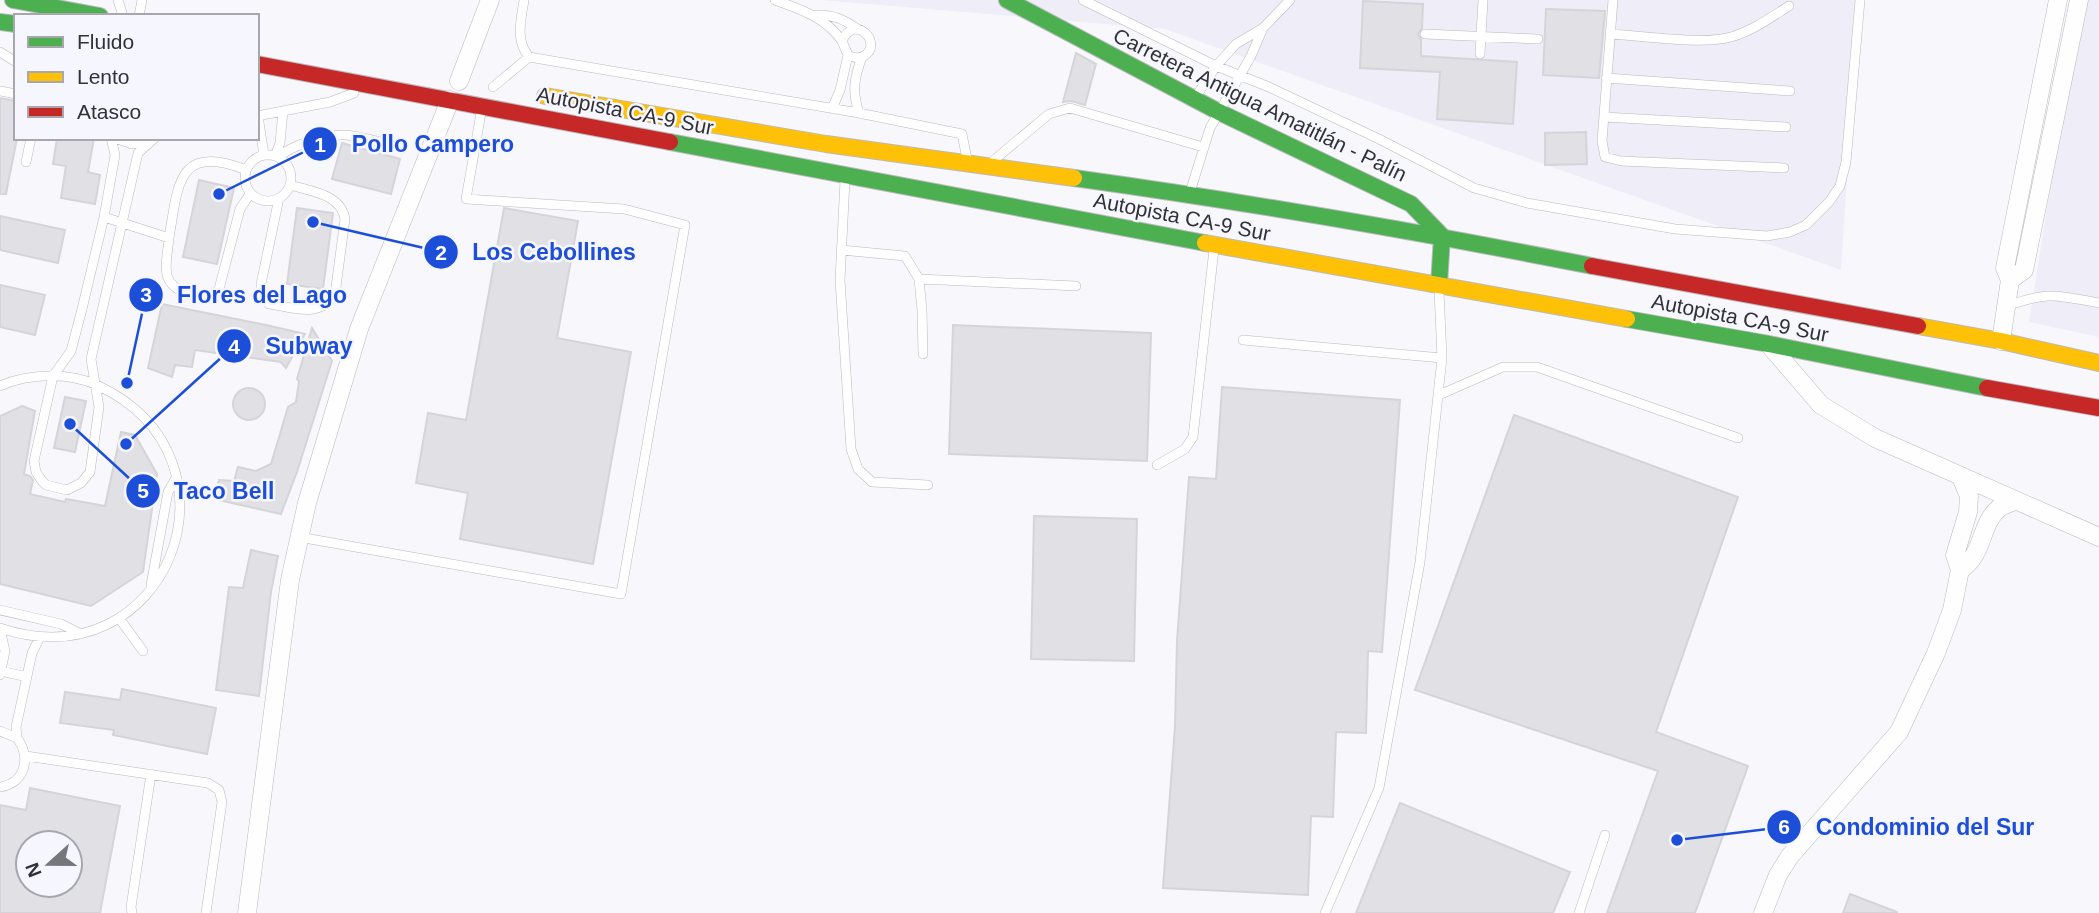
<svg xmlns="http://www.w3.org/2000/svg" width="2099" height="913" viewBox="0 0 2099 913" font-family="Arial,sans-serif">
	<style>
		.built { fill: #eeedf8 }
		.building { fill: #e1e0e5; stroke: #d5d4d9; stroke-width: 2; fill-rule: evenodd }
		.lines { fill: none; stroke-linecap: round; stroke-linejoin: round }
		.lane-casing { stroke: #bababe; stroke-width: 10 }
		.street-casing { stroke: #bababe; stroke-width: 19 }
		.fast-casing { stroke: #bababe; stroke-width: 18 }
		.slow-casing { stroke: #bababe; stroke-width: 18 }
		.jam-casing { stroke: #bababe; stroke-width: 18 }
		.lane { stroke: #fefeff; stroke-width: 9 }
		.street { stroke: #fefeff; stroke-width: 18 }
		.fast { stroke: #4caf50; stroke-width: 16 }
		.slow { stroke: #ffc107; stroke-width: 16 }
		.jam { stroke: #c62828; stroke-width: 16 }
		.labels { text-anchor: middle; stroke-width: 5; stroke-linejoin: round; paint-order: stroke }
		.street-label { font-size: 21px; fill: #323136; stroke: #f6f6fe }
		.leader { fill: none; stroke: #1d4ed8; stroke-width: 2.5 }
		.callout-dot { fill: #1d4ed8; stroke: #f6f6fe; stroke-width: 2.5 }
		.mark-label { font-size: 21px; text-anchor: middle; font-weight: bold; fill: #fff }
		.callout-label { font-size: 23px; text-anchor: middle; font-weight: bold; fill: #1d4ed8; stroke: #f6f6fe; stroke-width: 5; stroke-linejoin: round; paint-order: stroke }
	</style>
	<rect width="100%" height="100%" fill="#f8f8fc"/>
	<path class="built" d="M821,0H1859L1841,270L1165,29Z
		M2080,0H2099V337L2029,322Z"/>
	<path class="building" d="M1363,1L1423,4L1422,28L1418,34L1421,40V56L1517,62L1513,124L1437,119L1440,72L1360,68Z
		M1546,9L1605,11L1599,78L1543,75Z
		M1076,53L1096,64L1085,105L1071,101L1063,102Z
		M0,98L16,101L17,138L6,194H0Z
		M1586,132L1587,164L1545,165V133Z
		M57,138H94L88,172L100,175L95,204L61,198L66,166L53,164Z
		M342,143L400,159L391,194L332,179Z
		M199,180L234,188L217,264L183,257Z
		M297,208L333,213L323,289L287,284Z
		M504,208L578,221L557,338L631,352L593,564L460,539L468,493L416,483L428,413L466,420Z
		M0,216L65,230L58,263L0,250Z
		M0,285L45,295L35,335L0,327Z
		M162,304L266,325L305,334L286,368L281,362L195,350L192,367L175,365L172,377L148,368Z
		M953,325L1151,333L1147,461L949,454Z
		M312,328L332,361L297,472L281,514L214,499L219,480L234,481L238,467L256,471L271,464L288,407L296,402L299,381L297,379Z
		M1222,387L1400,400L1382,652L1368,651L1366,733L1336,732L1333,817L1311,816L1308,895L1163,888L1175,727L1177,641L1189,477L1216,479Z
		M233 404a16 16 0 1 1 32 0a16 16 0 1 1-32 0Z
		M65,397L86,401L75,452L54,448Z
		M22,406L35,411L24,474L30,476L33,480L30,494L65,502L66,499L105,506L121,432L135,435L157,474L143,572L91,606L0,584V416Z
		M1514,415L1738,497L1656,732L1748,766L1695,913H1607L1658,771L1415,690Z
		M1034,516L1137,519L1134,661L1031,659Z
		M251,550L278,556L271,592L259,696L216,690L229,587L243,588Z
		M122,689L216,708L207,754L113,735L114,730L60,723L65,692L120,700Z
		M30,788L120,806L100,913H0V805L26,810ZM28,843H70V885H28Z
		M1400,803L1570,872L1553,913H1356Z
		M1850,894L1897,912V913H1843Z"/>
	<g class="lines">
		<defs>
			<path id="lane" d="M118,0L123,16
				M524,0C521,20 515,40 529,57
				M775,0C802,10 825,17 842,41
				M1083,0L1216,66L1269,87L1379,139L1474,188L1527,203L1675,229L1767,236L1790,232L1806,225L1829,202L1840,186L1846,162L1860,0
				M1613,0L1602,141L1605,157L1621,161L1784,168
				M816,15C833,14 845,20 859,30
				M139,16L142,0
				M1425,34L1538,39
				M1611,34C1641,36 1704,45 1731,37C1752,31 1770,18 1789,6
				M0,52L16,62
				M1480,54L1483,0
				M1606,78L1790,91
				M493,87L529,57L859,113L962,134L967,159
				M0,91L16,94
				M1195,98L1216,66L1236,44L1263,28L1290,0
				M832,109L840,90L848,55L842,41C855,12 884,44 864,56C858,59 853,58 848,55
				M859,113C852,92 854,78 862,57
				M257,116L330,102L354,93
				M258,116L264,155
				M1604,117L1786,127
				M111,138L115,155L104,217L82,309L71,351L53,376L34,461L36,472L42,481L46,485L67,490L81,483L90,472L99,407L91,359L138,153L155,138
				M115,138L132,144L147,143
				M245 178a23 23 0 1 1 46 0a23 23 0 1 1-46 0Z
				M275,156L280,143L283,111
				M279,157C291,145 324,136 341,135C355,134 372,141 386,143
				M994,160L1049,114L1070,108L1203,147
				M26,162L31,138
				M845,180L840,280L851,449L858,469L872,482L928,485
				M1191,189L1210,128L1251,56L1263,28
				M279,198L261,284L264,298L269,304C292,307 320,319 335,294L345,219C341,194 310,191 290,185
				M104,217L169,238C178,186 177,142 246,170
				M169,238C167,262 158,283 186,293C193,295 200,299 208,299L219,289L240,209L250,194
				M841,250L905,256L919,279L922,310L923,354
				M919,279L1076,286
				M2007,306C2049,291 2056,295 2099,303
				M1243,340L1442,358
				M0,386C29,373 70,372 99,386C254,460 167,684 0,628
				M1439,395L1503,367H1537L1738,438
				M1157,465L1185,449L1193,437L1214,249
				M299,537L621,594L685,225L624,209L466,199L481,113
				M151,585L168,492L176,478
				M0,610L61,624L81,634
				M119,618L143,651
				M0,629L5,651L0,675
				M1,671L27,677
				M0,731L17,738C31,757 26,783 0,787
				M17,738L16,727L32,653L40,637
				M26,756L208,783L219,790L222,802L206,913
				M132,913L131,907L151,774
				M1325,913L1379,788L1420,562L1442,358L1439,290
				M1579,913L1605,835"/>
			<path id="street" d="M459,81L490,0
				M2010,280L2024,270L2079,0
				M2001,341L2010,280L2005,268L2058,0
				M1771,347L1821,405L1875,438L2099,537
				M1960,570C1985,554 1979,525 1999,508C2003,505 2010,503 2015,501
				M247,913L290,580L307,503L359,329L450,100
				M1763,913L1778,875L1790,856L1899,732L1936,653L1952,610L1960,570L1955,555L1968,512L1969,496L1961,477"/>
			<path id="fast" d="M13,0L100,16
				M1007,0L1219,112L1411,204L1442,236L1439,285
				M0,22L16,24
				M670,142L1205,243
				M1074,178C1247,202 1420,232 1592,266
				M1627,319L1769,344L1987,388"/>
			<path id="slow" d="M545,96L826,144L1074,178
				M1205,243L1627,319
				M1918,326L2001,341L2099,363"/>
			<path id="jam" d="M257,64L670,142
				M1592,266L1918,326
				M1987,388L2099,408"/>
		</defs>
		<use href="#lane" class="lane-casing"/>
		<use href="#street" class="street-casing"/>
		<use href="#fast" class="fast-casing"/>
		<use href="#slow" class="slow-casing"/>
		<use href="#jam" class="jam-casing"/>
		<use href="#lane" class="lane"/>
		<use href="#street" class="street"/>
		<use href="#fast" class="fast"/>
		<use href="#slow" class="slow"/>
		<use href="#jam" class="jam"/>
	</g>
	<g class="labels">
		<g class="street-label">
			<text transform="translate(1260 105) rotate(26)" y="7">Carretera Antigua Amatitlán - Palín</text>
			<text transform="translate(625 111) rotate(11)" y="7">Autopista CA-9 Sur</text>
			<text transform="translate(1182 217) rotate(11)" y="7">Autopista CA-9 Sur</text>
			<text transform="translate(1740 318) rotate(11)" y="7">Autopista CA-9 Sur</text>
		</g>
	</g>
	<path class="leader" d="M219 194L320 144M313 222L441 252M127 383L146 295M126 444L234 346M70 424L143 491M1677 840L1784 827"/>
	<g class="callout-dot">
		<circle cx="219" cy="194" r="7"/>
		<circle cx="313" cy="222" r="7"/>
		<circle cx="127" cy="383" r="7"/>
		<circle cx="126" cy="444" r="7"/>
		<circle cx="70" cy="424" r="7"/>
		<circle cx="1677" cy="840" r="7"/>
		<circle cx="320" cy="144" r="18"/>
		<circle cx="441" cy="252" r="18"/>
		<circle cx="146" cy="295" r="18"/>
		<circle cx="234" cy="346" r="18"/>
		<circle cx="143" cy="491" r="18"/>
		<circle cx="1784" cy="827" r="18"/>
	</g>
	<g class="mark-label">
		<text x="320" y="152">1</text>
		<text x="441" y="260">2</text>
		<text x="146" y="302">3</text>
		<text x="234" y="354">4</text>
		<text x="143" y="498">5</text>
		<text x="1784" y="834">6</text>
	</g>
	<g class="callout-label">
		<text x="433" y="152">Pollo Campero</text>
		<text x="554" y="260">Los Cebollines</text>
		<text x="262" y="303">Flores del Lago</text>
		<text x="309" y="354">Subway</text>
		<text x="224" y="499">Taco Bell</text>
		<text x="1925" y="835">Condominio del Sur</text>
	</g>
	<rect x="14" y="14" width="245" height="126" fill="#f6f6fe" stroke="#a8a7ae" stroke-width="2"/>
	<rect x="28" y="37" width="35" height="10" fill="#4caf50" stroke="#a8a7ae" stroke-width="2"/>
	<text x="77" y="49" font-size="21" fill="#323136">Fluido</text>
	<rect x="28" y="72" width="35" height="10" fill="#ffc107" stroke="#a8a7ae" stroke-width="2"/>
	<text x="77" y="84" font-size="21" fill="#323136">Lento</text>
	<rect x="28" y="107" width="35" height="10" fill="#c62828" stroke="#a8a7ae" stroke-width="2"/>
	<text x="77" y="119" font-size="21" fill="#323136">Atasco</text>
	<g transform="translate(49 864) rotate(249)"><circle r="33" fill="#f6f6fe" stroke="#a8a7ae" stroke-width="2"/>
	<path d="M0-5L12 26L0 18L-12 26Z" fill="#77777b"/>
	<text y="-10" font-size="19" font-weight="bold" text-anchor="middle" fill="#323136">N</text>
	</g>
</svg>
